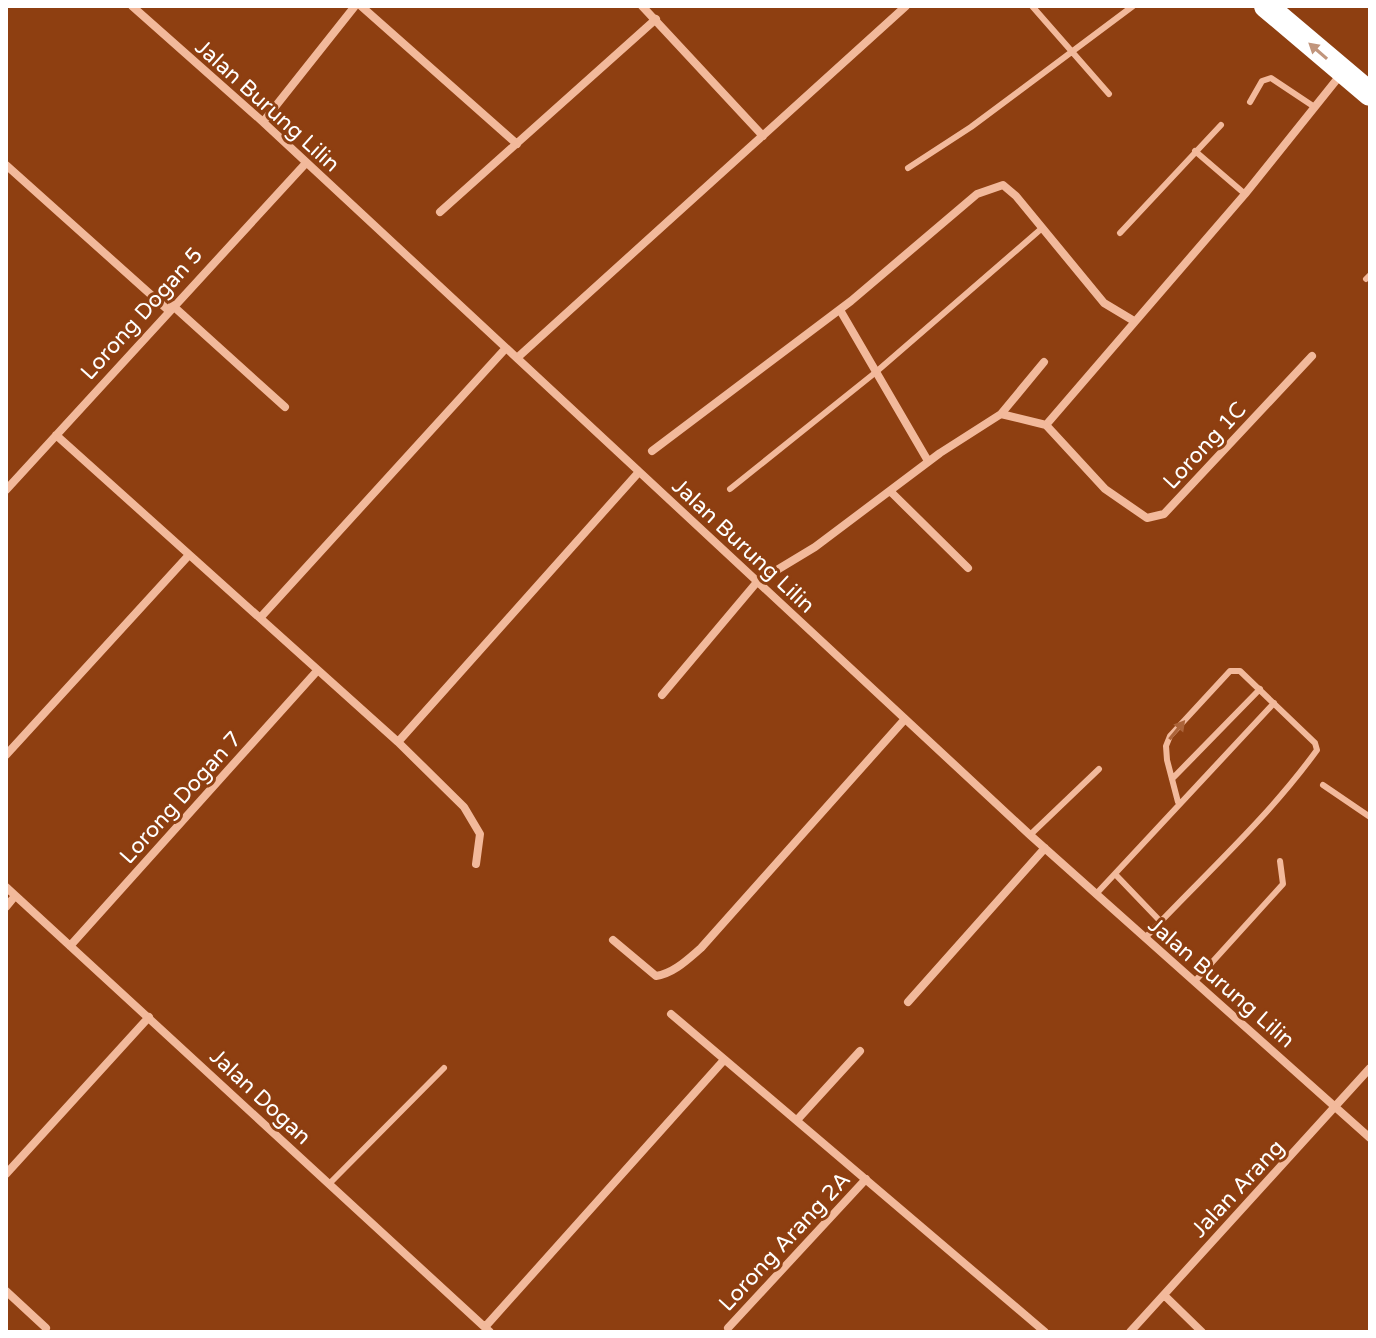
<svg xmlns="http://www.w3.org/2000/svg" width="1376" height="1338" viewBox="0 0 1376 1338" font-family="'Varela Round',sans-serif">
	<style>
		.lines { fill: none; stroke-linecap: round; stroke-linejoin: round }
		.lane { stroke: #f2b99b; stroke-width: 6 }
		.street { stroke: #f2b99b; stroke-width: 8 }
		.highway { stroke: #fff; stroke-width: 24 }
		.oneway { fill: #c1957c }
		.oneway2 { fill: #ac643a }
		.labels { text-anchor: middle; stroke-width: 6; stroke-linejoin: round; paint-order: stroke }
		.street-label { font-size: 22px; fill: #fff; stroke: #8e3f11 }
	</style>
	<rect width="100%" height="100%" fill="#8e3f11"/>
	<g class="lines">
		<path class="lane" d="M1032,6L1109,94
			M1250,102L1262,81L1271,78L1313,106
			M1195,151L1245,194
			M908,168L971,127L1133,6
			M1120,233L1221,125
			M1366,279L1370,275
			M730,489L876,372L1041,229
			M1172,779L1260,689
			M1323,785L1370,817
			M1030,835L1099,769
			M1115,874L1161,922
			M1097,893L1274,703
			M1145,938C1203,876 1267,819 1317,750L1315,743L1240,671H1230L1170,736L1166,746L1167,760L1178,802
			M1196,980L1283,884L1280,861
			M330,1183L444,1068"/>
		<path class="street" d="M132,6L263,122L1030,835L1370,1138
			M361,6L517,144
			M642,6L763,136
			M263,122L355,6
			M6,165L168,310
			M440,212L656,19
			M172,305L285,407
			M840,310L928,461
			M517,358L906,6
			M1001,414L1044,362
			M1046,425L1245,194L1342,73
			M1046,425L1105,489L1147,518L1164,514L1312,356
			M56,435L398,742L464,807L480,834L476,864
			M652,451L851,301L977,194L1003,185L1016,196L1104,303L1134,321
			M6,490L306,163
			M891,492L968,568
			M260,618L506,348
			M662,695L757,582L815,547L940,453L1001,414L1046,425
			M398,742L638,473
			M6,755L189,555
			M6,887L490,1332
			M6,907L15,896
			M613,940L656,976C674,973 687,960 701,948L905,719
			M70,946L317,671
			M908,1002L1045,848
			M671,1014L1045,1332
			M797,1120L860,1051
			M6,1174L149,1017
			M6,1291L46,1328
			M1164,1295L1202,1332
			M485,1327L724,1060
			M728,1328L866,1179
			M1130,1332L1370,1068"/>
		<path class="highway" d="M1266,6L1370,94"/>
	</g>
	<defs><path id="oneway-solid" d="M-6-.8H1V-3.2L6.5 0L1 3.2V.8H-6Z" transform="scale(2)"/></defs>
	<use class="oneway" href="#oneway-solid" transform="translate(1318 51) rotate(-139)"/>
	<use class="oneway2" href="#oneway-solid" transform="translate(1177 730) rotate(-51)"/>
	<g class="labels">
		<g class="street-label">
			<text transform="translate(268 105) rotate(42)" y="8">Jalan Burung Lilin</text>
			<text transform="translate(141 313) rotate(-48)" y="8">Lorong Dogan 5</text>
			<text transform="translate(1204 445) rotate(-47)" y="8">Lorong 1C</text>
			<text transform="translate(744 545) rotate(43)" y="8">Jalan Burung Lilin</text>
			<text transform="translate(180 797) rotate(-48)" y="8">Lorong Dogan 7</text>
			<text transform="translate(1222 982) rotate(41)" y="8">Jalan Burung Lilin</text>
			<text transform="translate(261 1096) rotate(43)" y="8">Jalan Dogan</text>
			<text transform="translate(1237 1188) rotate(-47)" y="8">Jalan Arang</text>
			<text transform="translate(784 1241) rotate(-47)" y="8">Lorong Arang 2A</text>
		</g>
	</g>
	<rect width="1376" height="1338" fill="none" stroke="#ffffff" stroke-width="16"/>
</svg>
